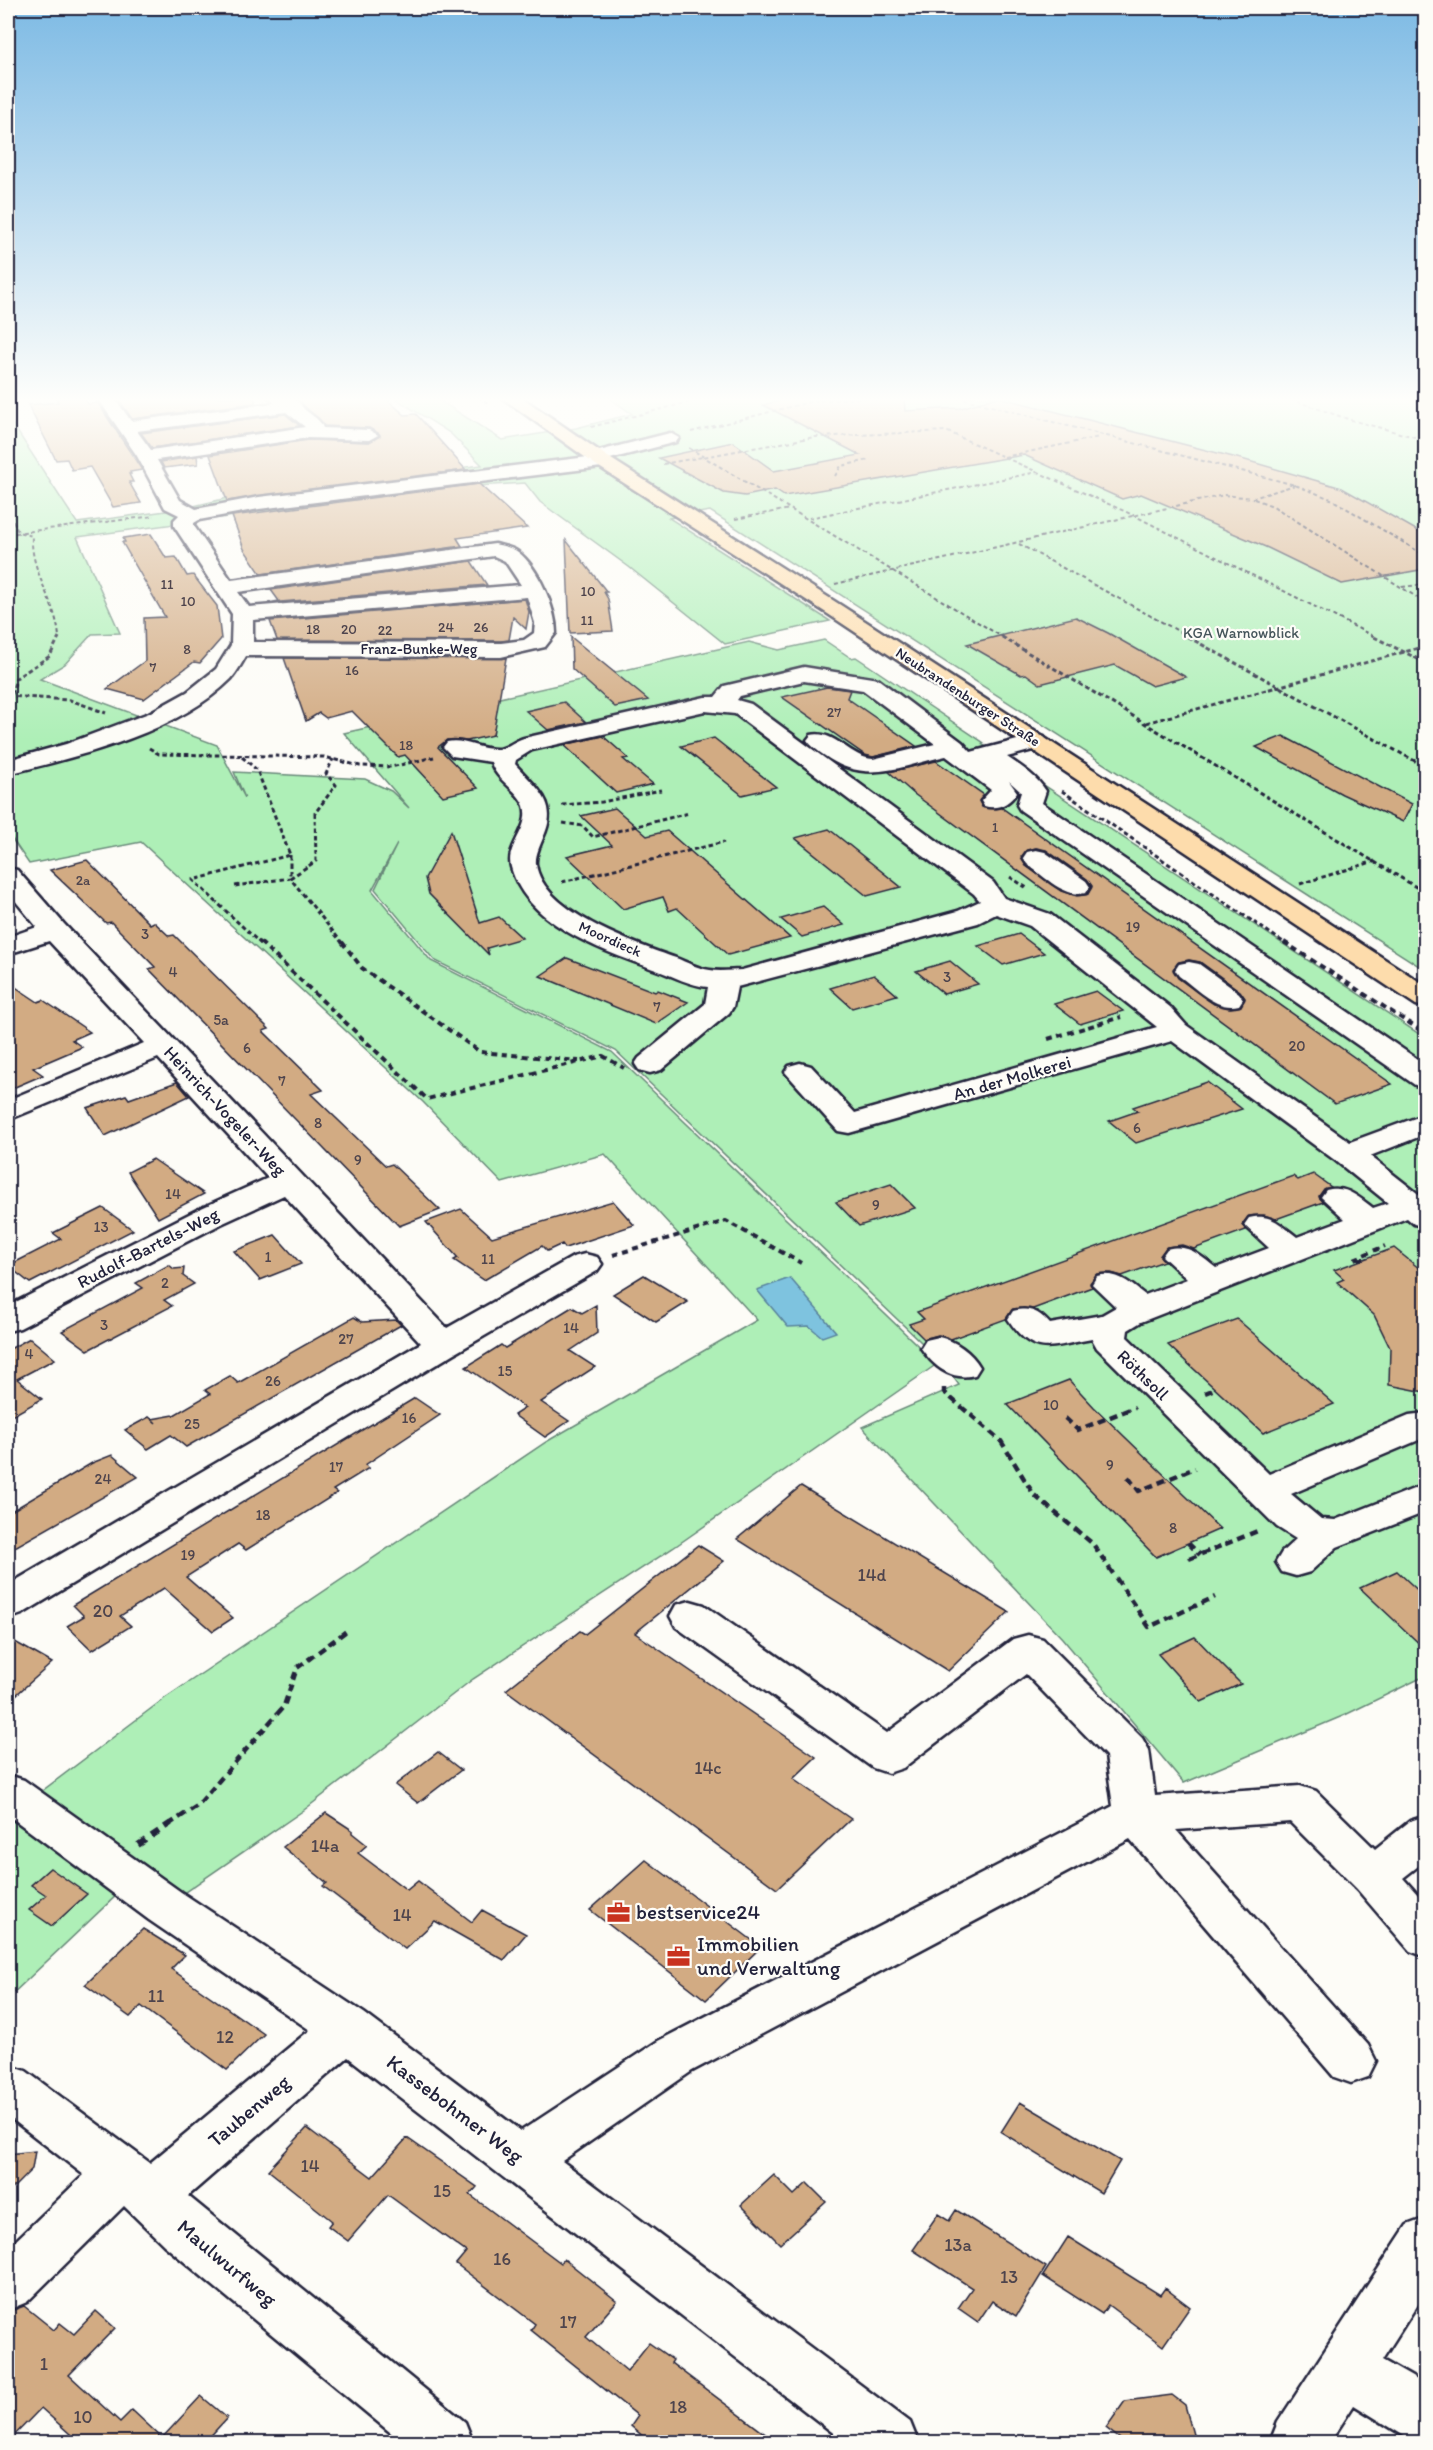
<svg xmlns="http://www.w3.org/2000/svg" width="1433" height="2450" viewBox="0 0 1433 2450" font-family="Itim,sans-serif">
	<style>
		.green { fill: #aeefb7; stroke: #688879; stroke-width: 1.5 }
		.water { fill: #7ec3df; stroke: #59839d; stroke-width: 1.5 }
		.building { fill: #d2ab83; stroke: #22223b; stroke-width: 1.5; fill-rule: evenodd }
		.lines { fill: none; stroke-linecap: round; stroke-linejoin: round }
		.minor-casing { stroke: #22223b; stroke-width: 5 }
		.major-casing { stroke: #22223b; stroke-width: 5 }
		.path-far4 { stroke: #22223b; stroke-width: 2; stroke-dasharray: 4 3; stroke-linecap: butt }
		.path-far3 { stroke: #22223b; stroke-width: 3; stroke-dasharray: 4.5 3; stroke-linecap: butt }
		.path-far2 { stroke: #22223b; stroke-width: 4; stroke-dasharray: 6 4.5; stroke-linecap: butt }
		.path-far1 { stroke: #22223b; stroke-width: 4.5; stroke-dasharray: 8 5; stroke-linecap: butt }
		.path { stroke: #22223b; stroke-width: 6; stroke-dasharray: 9 7; stroke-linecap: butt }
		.minor { fill: #fdfcf7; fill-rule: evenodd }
		.major { fill: #fddcac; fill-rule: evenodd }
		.labels { text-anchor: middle; stroke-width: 4.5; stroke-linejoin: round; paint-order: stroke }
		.far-number-label { font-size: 14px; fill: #4e444d }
		.far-park-label { font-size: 15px; fill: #45555a; stroke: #fdfcf7 }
		.far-street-label { font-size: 15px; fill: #22223b; stroke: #fdfcf7 }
		.number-label { font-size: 15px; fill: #4e444d }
		.street-label { font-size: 18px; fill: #22223b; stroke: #fdfcf7 }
		.near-number-label { font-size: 18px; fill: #4e444d }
		.near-poi-label { font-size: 21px; fill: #22223b; stroke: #fdfcf7; text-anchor: start }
		.near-street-label { font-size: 21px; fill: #22223b; stroke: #fdfcf7 }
	</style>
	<rect width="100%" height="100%" fill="#fdfcf7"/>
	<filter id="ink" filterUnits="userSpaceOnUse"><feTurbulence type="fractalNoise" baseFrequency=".0167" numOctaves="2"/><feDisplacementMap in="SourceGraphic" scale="12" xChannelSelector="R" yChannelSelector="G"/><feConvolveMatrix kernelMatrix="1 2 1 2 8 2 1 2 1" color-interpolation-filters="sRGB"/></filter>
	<g filter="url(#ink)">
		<path class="green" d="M393,397H434L502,440L576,428L632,414L608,397H1425V970L710,511L669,518L830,621L725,644L629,567L540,502L525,483L447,488L77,537L120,633L92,634L65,664L40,679L217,745L245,798L234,772L365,779L391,791L409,808L344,733L749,642L779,650L824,640L851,658L856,657L984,743L982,744L1425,1038V1676L1345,1715L1184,1783L1062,1638L862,1427L959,1385L943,1363L616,1051L434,960L375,889L397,844L372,890L431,961L612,1052L937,1364L673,1548L473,1679L304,1810L182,1894L38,1794L165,1698L546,1442L757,1320L605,1154L502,1183L423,1102L141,842L29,864L8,833V417L77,523L181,509L236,496L482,465L450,433Z
			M8,1818L122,1890L8,1998Z"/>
		<path class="water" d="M790,1278L836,1332L822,1337L809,1326L788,1327L757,1290Z"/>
		<path class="building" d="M55,397H84L88,404L98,403L142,470L130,472L131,474H129L133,482H129L141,503L113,507L90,467L72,470L67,459L56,460L28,405L58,402Z
			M149,397H255V403L132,419L119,400Z
			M310,397H384L405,415L416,414L466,470L227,501L210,455L308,440L369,442L380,436L369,428L324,426L297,399Z
			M794,397H904L905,411L961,408L998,397L1245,460L1342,488L1425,535V569L1342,584L1268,548L1141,494L1122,499L1024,455L784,496L775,490L745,496L724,493L659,458L733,442L774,471L860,455L763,405Z
			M285,414L300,426L152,448L141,433Z
			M197,456L198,464L164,468L161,462Z
			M479,484L527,528L457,538L462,546L261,574L244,549L232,516Z
			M151,534L166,558L176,557L187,576L193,575L217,606L221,639L200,663L194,662L144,699L107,689L145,661L144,618L165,617L122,542H125L123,538Z
			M566,540L607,592H604L608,599L613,631L570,633Z
			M471,561L487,585L268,603L279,601L271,590Z
			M525,599L529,612L526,629L513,617L509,640L501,641L277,640L270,621Z
			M1076,617L1108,633L1186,677L1152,686L1115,665L1040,684L1026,674L1021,675L967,644Z
			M571,637L648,700L615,707L572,669Z
			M284,658H506L493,735L467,741L447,740L438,747L478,788L443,796L405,755L398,757L352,711L326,718L319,713L306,721Z
			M827,687L850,690L847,698L916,746L873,757L865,755L782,697Z
			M564,702L586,722L548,730L526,711Z
			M603,736L628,758L623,759L653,784L616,793L564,745Z
			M1283,736L1412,804L1403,822L1342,794L1256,747Z
			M714,738L776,787L742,795L681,746Z
			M936,761L984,795L979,801L982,807L1002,808L1392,1084L1335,1104L914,794L889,772ZM1036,848L1046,850L1087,879L1092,886L1088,894L1077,896L1061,891L1026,866L1021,857L1027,850ZM1189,960L1200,962L1240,991L1245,998L1241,1006L1230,1008L1214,1004L1178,978L1173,969L1179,962Z
			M615,808L647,836L667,831L790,938L728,955L677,908L669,911L663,897L623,909L567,856L612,845L581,816Z
			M829,829L901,887L867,896L795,838Z
			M451,831L480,923L499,917L522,938L487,948L489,955L429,894L425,878Z
			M87,860L150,924L154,922L169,936L174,935L269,1029L263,1031L323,1090L311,1094L386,1166L392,1164L440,1210L399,1226L149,969L155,967L111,922L106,923L50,870Z
			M823,907L844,925L802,937L781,919Z
			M1019,934L1044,953L1003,965L978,946Z
			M567,958L655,992L658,990L688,1002L656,1024L540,976Z
			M950,961L978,984L944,994L916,971Z
			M874,975L897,995L852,1008L830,988Z
			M8,982L38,1002L43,1000L90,1032L72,1040L82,1047L33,1068L43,1075L8,1090Z
			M1096,991L1123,1011L1080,1024L1054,1004Z
			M177,1082L189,1096L105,1136L87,1108L126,1095L129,1099Z
			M1207,1082L1242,1109L1136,1143L1109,1121L1138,1111L1133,1107Z
			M153,1159L204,1194L158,1218L128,1172Z
			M1313,1174L1331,1187L1324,1189L1319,1196L1323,1202L1276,1219L1264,1215L1249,1216L1242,1225L1246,1230L1194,1249L1182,1245L1167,1247L1160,1256L1164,1261L1122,1276L1111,1273L1097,1274L1090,1283L1092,1287L1033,1309H1013L1006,1319L951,1339L938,1335L924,1339L909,1324L924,1319L917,1312L1293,1176L1298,1180Z
			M891,1184L915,1208L859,1226L836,1202Z
			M613,1201L634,1225L565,1248L562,1244L547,1251L542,1246L484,1280L454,1260L458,1258L426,1222L461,1209L492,1237Z
			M103,1208L133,1230L30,1283L8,1266L61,1239L53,1233Z
			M275,1235L301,1264L260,1280L234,1251Z
			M1394,1248L1425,1273V1392L1389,1385L1390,1348L1374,1315L1337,1282L1344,1279L1334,1270Z
			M169,1265L174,1269L184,1268L183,1276L194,1284L164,1300L172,1306L88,1350L62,1331L143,1288L136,1283Z
			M644,1275L688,1302L656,1322L613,1294Z
			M596,1305L597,1333L570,1351L595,1367L541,1402L569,1421L545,1437L514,1415L525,1408L466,1367L501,1345L505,1348L572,1307L582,1313Z
			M354,1317L362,1322L396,1320L401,1325L186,1447L171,1435L148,1449L125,1430L149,1417L156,1423L152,1419L174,1415L210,1394L205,1390L230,1376L238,1383Z
			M1237,1319L1261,1340L1334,1404L1263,1433L1168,1345Z
			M30,1338L55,1359L17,1379L42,1399L8,1418V1350Z
			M1069,1380L1094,1407L1220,1529L1156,1557L1007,1404Z
			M415,1398L440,1415L365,1465L369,1468L333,1490L337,1493L246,1550L238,1544L186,1577L233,1618L213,1631L164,1588L120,1616L131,1626L92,1650L67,1626L84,1616L73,1605Z
			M112,1455L138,1477L8,1551V1513L92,1463Z
			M801,1486L1009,1612L948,1671L737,1539Z
			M698,1545L724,1561L635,1633L816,1757L793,1779L851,1819L777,1889L506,1690L580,1631L585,1634Z
			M1397,1571L1425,1597V1649L1360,1588Z
			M1195,1637L1220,1663L1241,1684L1201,1702L1158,1654Z
			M8,1638L52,1663L8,1702Z
			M438,1752L461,1770L418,1803L395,1785Z
			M326,1813L352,1830V1833L367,1845L358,1853L407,1890L418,1881L472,1922L482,1910L526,1934L504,1960L435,1921L405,1949L323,1886L327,1883L283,1847Z
			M646,1860L761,1947L706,2000L590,1910Z
			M50,1868L87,1894L52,1926L29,1910L46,1895L31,1885Z
			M143,1929L185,1955L171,1969L264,2034L227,2070L141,2006L130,2017L85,1985Z
			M1020,2102L1120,2161L1101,2193L1001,2132Z
			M307,2128L372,2177L407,2138L477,2187L470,2195L561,2263L564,2259L617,2301L586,2337L627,2371L649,2343L673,2360L671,2363L776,2442H655L645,2438L631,2426L638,2416L531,2330L535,2324L456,2264L466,2252L388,2195L348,2241L328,2226L332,2221L268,2170Z
			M35,2151L32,2169L8,2193V2154Z
			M774,2175L794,2195L807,2183L826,2202L780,2244L741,2205Z
			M956,2210L1046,2267L1016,2316L992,2301L978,2322L958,2308L972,2288L913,2250L938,2214L949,2221Z
			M1068,2237L1160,2295L1165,2288L1190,2307L1163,2346L1108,2305L1102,2314L1043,2276Z
			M24,2306L54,2330L60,2323L74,2334L96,2311L115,2328L69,2375L120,2422L132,2410L162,2438L201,2396L227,2418L205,2442H79L41,2408L8,2442V2312Z
			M1172,2395L1185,2405L1195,2442H1124L1106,2428L1125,2401Z"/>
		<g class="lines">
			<defs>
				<path id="minor" d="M97,397H114L131,421L274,403L269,397H288L299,402C304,413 320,417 323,428L369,430L378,435L369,440L308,438L157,460L180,500L196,509L259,497L588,457L591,453L670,433L679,438L676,442L610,459L608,465L602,467L259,509L199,520L194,523V526L231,580L495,544C502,546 512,547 518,552C538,567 556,608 556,633L545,647L501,657L246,656C242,663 237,672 231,679C177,733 80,756 8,774V760L66,744L149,713L187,692L216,669L231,645L232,614L174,526V520L179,515L165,508L137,456ZM286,412L305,427L151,450L137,431ZM494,556L505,561L521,585L249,607L238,592ZM527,597L535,623L534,633L524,640L501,643L253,642V620Z
					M804,667L878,679L962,742L971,752L1036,735L1044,737L1048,742L1044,747L1007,757C1022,767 1036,776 1046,791L1042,803L1426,1065V1088L1415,1085L1020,810L1017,805L1021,792L1009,781L1017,792C1009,804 998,810 984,806L981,801L991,790L946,756C902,766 865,785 825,756C818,751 812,747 807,740L811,735C834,729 849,757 873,759L935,744L863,690L804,681L740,696L737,700L751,704L993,882L1004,898L1050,914L1170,1007L1186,1025L1350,1142L1426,1114V1134L1370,1156L1426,1200V1227L1414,1224L1407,1218L1141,1322L1128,1330L1127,1337L1269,1474L1409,1415L1426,1413V1437L1291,1494L1321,1519L1335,1520L1426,1484V1512L1337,1547L1310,1572L1296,1576L1282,1572L1276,1562L1282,1552L1296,1539L1277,1527L1097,1348L1092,1339C1051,1346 1034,1359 1008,1319L1013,1311C1030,1307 1038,1311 1050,1324L1102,1315L1116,1307L1092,1284L1097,1276C1118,1271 1129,1283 1145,1295L1187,1279L1162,1256L1167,1249C1189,1243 1200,1256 1216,1268L1269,1248L1244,1225L1249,1218C1271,1213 1281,1225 1297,1237L1345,1219L1321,1197L1326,1190C1346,1185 1357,1196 1373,1208L1388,1203L1336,1161L1172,1041L849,1133L838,1131L785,1072L789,1066L800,1063L811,1066L855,1113L1157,1027L1030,926L996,914L978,923L737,987L733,1007L729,1013L661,1070L650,1073L639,1070L635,1064L639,1058L705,1004L708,987C691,986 673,976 656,970C605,951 527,926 511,867C505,846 531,828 524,806C518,789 495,780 491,762L452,756L443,747L447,742C463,738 480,750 498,749C506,749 515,740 524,738L705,697H715L724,686ZM705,711L735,714L974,894L980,901L958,911L742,970C732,970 720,972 710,970C699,969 686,962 676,958C636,944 542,912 536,864C535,855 540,846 543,838C560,802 537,789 515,764L516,760L532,750Z
					M1036,850L1045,852L1086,881L1090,887L1086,893C1064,898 1044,876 1027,864L1023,858L1027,852Z
					M8,868L17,870L64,924L447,1328L573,1257L585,1254L597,1257L602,1264L597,1271L455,1353L22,1614L8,1619V1585L421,1343L284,1195L221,1224L20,1328L8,1331V1306L197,1210L268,1178L158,1058L8,1120V1100L144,1043L49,941L8,954V937L37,927L8,892Z
					M1189,962L1199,964L1239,993L1243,999L1239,1005C1216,1011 1197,989 1179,976L1175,970L1179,964Z
					M939,1337C956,1341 971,1352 980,1367L975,1375C952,1381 934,1367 921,1348L926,1340Z
					M690,1601L704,1605L887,1733L1013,1639L1028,1635L1043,1639L1142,1738L1149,1750L1155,1796L1300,1786L1316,1791L1375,1849L1410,1821L1426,1816V1860L1403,1878L1426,1904V1957L1410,1951L1357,1889L1290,1822L1176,1830L1368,2045L1376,2061L1368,2077L1351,2083L1334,2077L1130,1839L692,2071L562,2161L910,2422L918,2442H845L348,2057L188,2196L465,2422L473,2442H402L164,2245L124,2206L27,2302L8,2310V2248L84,2175L8,2116V2065L26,2071L150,2163L310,2030L149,1920L8,1815V1775L24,1780L181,1892L364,2013L521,2131L658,2041L1113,1806L1106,1756L1026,1674L903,1768L888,1773L873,1768L676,1627L670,1616L676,1605Z
					M1426,2218V2291L1382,2360L1426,2385V2442L1406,2437L1354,2405L1330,2442H1270L1278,2422L1407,2225Z"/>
				<path id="major" d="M501,397H521L608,457L842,606L1426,986V1007L1416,1005L828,614L596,465Z"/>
			</defs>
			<use href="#minor" class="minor-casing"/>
			<use href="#major" class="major-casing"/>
			<path class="path-far4" d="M478,397L488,403
				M957,397L1295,485L1331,499L1426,556
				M1284,397L1351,420L1426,440
				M591,427L709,397
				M691,432L813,401L876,397
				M689,448L1004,638
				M1004,457L1099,437
				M663,464L815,437L946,431L1133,515L1377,638
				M835,476L841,466L869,460
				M1254,499L1273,506L1426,603
				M8,508L18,532L32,536C30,573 57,602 59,638
				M809,518L1037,472
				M735,519L790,509
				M8,534L154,516
				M1019,544L1191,638
				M835,584L1224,495L1253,498L1295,485
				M1402,587L1426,584"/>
			<path class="path-far3" d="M1002,637L1426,893
				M1188,637L1426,767
				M1374,637L1426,663
				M8,696L70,700L106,713
				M8,709L16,678L50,656L59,637
				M1146,723L1426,646
				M149,748L159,754L324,757L360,766L391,767L434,757
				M242,757L257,770L290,855L193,880L261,944
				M1062,791L1286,944
				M562,805L602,802L661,790
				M563,823L583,826L593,837L689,813
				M290,855V878
				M1010,877L1027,888
				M290,878L316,861L315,813L336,785L326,774L333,759
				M562,882L724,842
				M1300,884L1375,861
				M235,886L290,878L343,944"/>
			<path class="path-far2" d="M260,942L427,1099L603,1056L624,1068
				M342,942L362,968L480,1052L579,1061
				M1284,942L1426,1034
				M1048,1039L1121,1017
				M613,1255L726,1221L801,1263
				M1364,1259H1354L1385,1246"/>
			<path class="path-far1" d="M944,1388V1392L1001,1441L1034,1495L1093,1544L1149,1627L1215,1597
				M1205,1393L1215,1389
				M1065,1418L1078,1430L1135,1407
				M1128,1477L1139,1491L1195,1468
				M1188,1543L1200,1555
				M1189,1559L1260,1530
				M168,1825L197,1806L284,1706L297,1668L349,1629"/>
			<path class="path" d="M138,1845L171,1823"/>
			<use href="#minor" class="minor"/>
			<use href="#major" class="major"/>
		</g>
	</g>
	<linearGradient id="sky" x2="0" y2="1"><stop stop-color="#7dbae4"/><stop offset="0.54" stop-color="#fefefb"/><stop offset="1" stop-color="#fefefb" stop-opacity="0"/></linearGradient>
	<rect width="1433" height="740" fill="url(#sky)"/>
	<defs>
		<symbol id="office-bare" viewBox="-9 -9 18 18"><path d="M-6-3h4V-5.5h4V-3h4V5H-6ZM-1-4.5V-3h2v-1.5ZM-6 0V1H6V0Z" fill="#c8321e" stroke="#fdfcf7" stroke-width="2.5" paint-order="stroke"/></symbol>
	</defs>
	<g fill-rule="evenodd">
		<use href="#office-bare" x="602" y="1896" width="33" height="33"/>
		<use href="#office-bare" x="662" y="1940" width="33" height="33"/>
	</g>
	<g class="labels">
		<g class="far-number-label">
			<text x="167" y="589">11</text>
			<text x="588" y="596">10</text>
			<text x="188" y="606">10</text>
			<text x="587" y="625">11</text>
			<text x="446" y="632">24</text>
			<text x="481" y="632">26</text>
			<text x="313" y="634">18</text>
			<text x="349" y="634">20</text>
			<text x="385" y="635">22</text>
			<text x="187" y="654">8</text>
			<text x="153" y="672">7</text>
			<text x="352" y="675">16</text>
			<text x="834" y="717">27</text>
			<text x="406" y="750">18</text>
			<text x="995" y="832">1</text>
			<text x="83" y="885">2a</text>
		</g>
		<g class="far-park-label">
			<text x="1241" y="638">KGA Warnowblick</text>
		</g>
		<g class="far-street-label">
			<text x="419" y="654">Franz-Bunke-Weg</text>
			<text transform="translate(968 697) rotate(33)" y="5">Neubrandenburger Straße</text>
			<text transform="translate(610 939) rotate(24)" y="5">Moordieck</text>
		</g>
		<g class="number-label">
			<text x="1133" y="932">19</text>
			<text x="145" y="939">3</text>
			<text x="173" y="977">4</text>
			<text x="947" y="982">3</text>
			<text x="657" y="1012">7</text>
			<text x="221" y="1025">5a</text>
			<text x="1297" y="1051">20</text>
			<text x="247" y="1053">6</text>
			<text x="282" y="1086">7</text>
			<text x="318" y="1128">8</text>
			<text x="1137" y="1133">6</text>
			<text x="358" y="1165">9</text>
			<text x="173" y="1199">14</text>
			<text x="876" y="1210">9</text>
			<text x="101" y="1232">13</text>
			<text x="268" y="1262">1</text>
			<text x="488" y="1264">11</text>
			<text x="165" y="1288">2</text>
			<text x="104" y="1330">3</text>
			<text x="571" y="1333">14</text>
			<text x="346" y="1344">27</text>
			<text x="29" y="1359">4</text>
			<text x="505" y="1376">15</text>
			<text x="273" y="1386">26</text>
			<text x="1051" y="1410">10</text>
			<text x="409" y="1423">16</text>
			<text x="192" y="1429">25</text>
			<text x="1110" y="1470">9</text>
			<text x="336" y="1472">17</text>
			<text x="103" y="1484">24</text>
			<text x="263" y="1520">18</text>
			<text x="1173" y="1533">8</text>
			<text x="188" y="1560">19</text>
		</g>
		<g class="street-label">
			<text transform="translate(1012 1078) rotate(-16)" y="6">An der Molkerei</text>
			<text transform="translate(225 1111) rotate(47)" y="6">Heinrich-Vogeler-Weg</text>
			<text transform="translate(148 1248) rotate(-27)" y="6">Rudolf-Bartels-Weg</text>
			<text transform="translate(1143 1375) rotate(44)" y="6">Röthsoll</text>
		</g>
		<g class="near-number-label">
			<text x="872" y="1581">14d</text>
			<text x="103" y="1617">20</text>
			<text x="708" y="1774">14c</text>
			<text x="325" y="1852">14a</text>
			<text x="402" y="1921">14</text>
			<text x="156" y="2002">11</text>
			<text x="225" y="2043">12</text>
			<text x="310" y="2172">14</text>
			<text x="442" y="2197">15</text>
			<text x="958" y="2251">13a</text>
			<text x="502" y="2265">16</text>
			<text x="1009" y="2283">13</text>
			<text x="568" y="2328">17</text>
			<text x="44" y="2370">1</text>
			<text x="678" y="2413">18</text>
			<text x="83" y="2423">10</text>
		</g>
		<g class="near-poi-label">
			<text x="636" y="1919">bestservice24</text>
			<text x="697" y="1951">Immobilien<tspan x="697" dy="24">und Verwaltung</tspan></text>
		</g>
		<g class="near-street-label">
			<text transform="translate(455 2109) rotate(37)" y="7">Kassebohmer Weg</text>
			<text transform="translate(249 2111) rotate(-40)" y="7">Taubenweg</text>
			<text transform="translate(227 2263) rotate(40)" y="7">Maulwurfweg</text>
		</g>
	</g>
	<rect width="1433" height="2450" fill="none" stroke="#fdfcf7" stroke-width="30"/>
	<rect x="15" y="15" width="1403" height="2420" fill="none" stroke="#22223b" stroke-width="2" filter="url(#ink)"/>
</svg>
